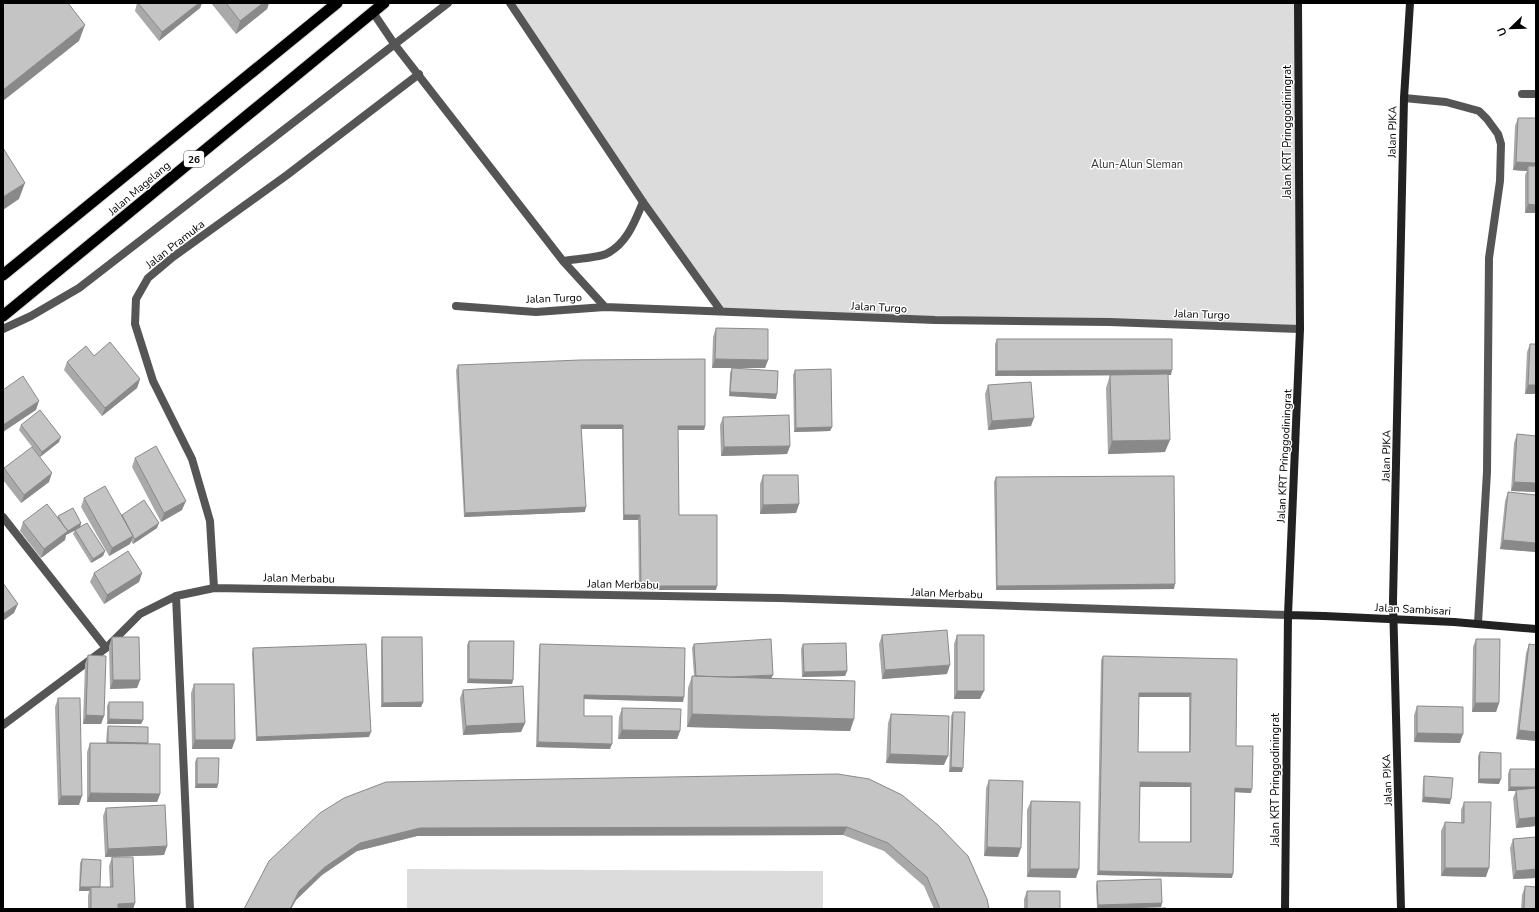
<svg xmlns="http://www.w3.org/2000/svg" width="1539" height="912" viewBox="0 0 1539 912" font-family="'Nunito Sans',sans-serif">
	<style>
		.green { fill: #dcdcdc }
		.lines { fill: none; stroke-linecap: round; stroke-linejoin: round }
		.trunk-casing { stroke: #dbdbdb; stroke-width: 13 }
		.minor { stroke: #555; stroke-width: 8 }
		.secondary { stroke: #222; stroke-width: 8 }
		.trunk { stroke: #000; stroke-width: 11 }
		.secondary-bridge { stroke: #222; stroke-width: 8 }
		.wall { fill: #a9a9a9; fill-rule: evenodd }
		.shaded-wall { fill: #898989 }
		.building { fill: #c4c4c4; stroke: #898989; fill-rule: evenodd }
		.labels { text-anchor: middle; stroke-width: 3; stroke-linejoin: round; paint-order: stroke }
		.shield { fill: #fff; stroke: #4c4c4c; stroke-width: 1 }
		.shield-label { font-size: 10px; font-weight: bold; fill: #000 }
		.street-label { font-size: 11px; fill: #000; stroke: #fff }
		.park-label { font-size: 11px; fill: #333; stroke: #fff }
	</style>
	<rect width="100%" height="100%" fill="#fff"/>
	<path class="green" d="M510,3H1300V329L721,311Z
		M407,869L823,871V909H407Z"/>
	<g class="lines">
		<defs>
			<path id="trunk" d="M3,275L337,3
				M3,316L384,3"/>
		</defs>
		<use href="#trunk" class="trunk-casing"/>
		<path class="minor" d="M510,3L643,202L721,311
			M372,11L395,45L563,261C575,259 596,258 606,254C627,244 635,221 643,202
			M1522,94H1536
			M1404,98L1446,102L1479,111L1487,119L1498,134L1501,144L1500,181L1489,258L1487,472L1478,623
			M563,261L605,307
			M456,306L536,312L605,307L935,320L1110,322L1300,329
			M3,329L31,316L79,288L448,3
			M3,517L106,648
			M214,588L210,521L192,459L153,381L135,324L136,299L148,278L173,257L287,175L419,74
			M176,596L190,909
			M3,725L106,648L140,614L176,596L214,588L780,598L1288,615"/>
		<path class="secondary" d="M1288,615L1324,616
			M1454,622L1536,629
			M1285,909L1288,615L1300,329L1298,3
			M1401,909L1393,601L1404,98L1410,3"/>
		<use href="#trunk" class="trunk"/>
		<path class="secondary-bridge" d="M1324,616L1454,622"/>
	</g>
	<path class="wall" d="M137,3H202L200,8L159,41L135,11Z
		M211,3H269L267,9L236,34Z
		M1518,118H1536V213H1525V175L1527,171L1513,170L1515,126Z
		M716,328L768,360L765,368H712L713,337Z
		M997,339L1171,375H1168L1165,452L1108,454L1106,388L1110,375L995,376V344Z
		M1530,344L1536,394H1525L1527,352Z
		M94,356L140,379L137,388L102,416L64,370L67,362Z
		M458,365L705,426L704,430H678L679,515L716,590H639L638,520H623L622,429H581L585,512L464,517L456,370Z
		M732,368L776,399L729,396L730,373Z
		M795,370L832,427L830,431L794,432L793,375Z
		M988,385L1031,426L988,430L985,394Z
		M723,417L790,446L787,454L721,456L720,425Z
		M21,425L59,442L40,457L19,430Z
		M1517,434L1536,436V492L1511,491L1514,443Z
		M135,458L182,510L161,522L132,467Z
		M4,468L49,482L21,503L3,480V471Z
		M763,475L799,504L796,513L760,514V484Z
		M996,477L1174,589L996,590L994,482Z
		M1508,492L1536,495V552L1500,549L1505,501Z
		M84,498L122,515L157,528L133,544L131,541L130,544L109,556L81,507Z
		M58,516L81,523L80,527L105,551L103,556L91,563L73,534L75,530L66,535L65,540L41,558L20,531L23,522L58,518Z
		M94,573H142L139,582L104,604L90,582Z
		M882,635L947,674L882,679L879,644Z
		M957,635L980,699H954V644Z
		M112,637L140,680L137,688L110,689L109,646Z
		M382,637L423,702L421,707H381V641Z
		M1476,639L1499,703L1496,712H1472L1473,647Z
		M469,641L513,680L512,684L467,683V645Z
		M540,644L683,702L584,699V716L610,749L536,747L539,648Z
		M694,644L771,678L854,719L850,731L687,727L688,688L692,676H694L692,648Z
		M803,644L847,671L845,676L802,677L801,649Z
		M1529,644L1536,741L1516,739L1526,653Z
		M253,648L369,737L256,741L252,653Z
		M88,655L104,716L101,724H83L85,664Z
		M1103,656L1237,659L1236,746L1251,793L1235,792L1232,878L1097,875L1101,660ZM1139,697H1189V752H1138ZM1140,787H1190V842H1139Z
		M194,684L232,749H192L191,693Z
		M463,690L525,723L521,732L463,735L460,698Z
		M58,698L79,805H58L55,707Z
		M109,702L143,720L141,724H107V706Z
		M1417,706L1460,743L1414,742V715Z
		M622,708L680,731L677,739H618L619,717Z
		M953,712L962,772H949L951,716Z
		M891,714L944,765L886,763L888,723Z
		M108,726L148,744L160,794L157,802H87V752L90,743H106L107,730Z
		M1480,752L1499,784L1478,783V756Z
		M197,758L218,784L217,788H195V762Z
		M1510,769L1536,826L1516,828L1513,798L1516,791H1508V774Z
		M838,774L989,909H934L924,886L884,851L843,835L417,836L357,851L322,875L296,900L291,909H244L320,813Z
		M1424,776L1450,804L1422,802L1423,780Z
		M989,780L1018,857L984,856L986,788Z
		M1031,801L1076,878L1027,877V810Z
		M1464,802L1486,877L1441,876V831L1445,822L1461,823V810Z
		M106,808L167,846L164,855L105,857L103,816Z
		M1536,837V878L1513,879L1510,848L1513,839Z
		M112,857L135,903L133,909H88V896L89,891H79L80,863L82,859L100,887H110L109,866Z
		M1097,881L1162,903L1161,907L1117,909H1097L1096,886Z
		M1525,886L1536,909H1521L1522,895Z
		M1027,891L1060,909H1024V899Z"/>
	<path class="shaded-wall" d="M199,3H202L200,8L159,41L162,32Z
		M263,3H269L267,9L236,34L240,21Z
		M85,25L79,41L3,101V90Z
		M1516,162L1536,163V171L1528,166L1527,171L1513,170Z
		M25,183L19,199L3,210V197Z
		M1528,204L1536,205V213H1525Z
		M715,359L768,360L765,368H712Z
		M1172,370L1171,375L995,376L997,371Z
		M140,379L137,388L102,416L105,408Z
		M1528,385H1536V394H1525Z
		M730,392L777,394L776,399L729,396Z
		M39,401L36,410L3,432V425Z
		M1034,418L1031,426L988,430L992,421Z
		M581,425H623L622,429H579Z
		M678,426H705L704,430H676Z
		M832,427L830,431L794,432L796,428Z
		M61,437L59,442L40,457L42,452Z
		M1170,440L1165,452L1108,454L1112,441Z
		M790,446L787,454L721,456L724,447Z
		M52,473L49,482L21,503L24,495Z
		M1514,482L1536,483V492L1511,491Z
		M186,501L182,510L161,522L164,513Z
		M799,504L796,513L760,514L763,505Z
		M586,507L585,512L464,517L465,513Z
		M624,515H640L638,520H623Z
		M81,523L80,528L66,535L65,540L41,558L44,549L66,532Z
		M159,523L157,528L133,544L135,539Z
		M133,536L130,544L109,556L112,548Z
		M1503,540L1536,543V552L1500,549Z
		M105,551L103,556L91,563L93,559Z
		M142,573L139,582L104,604L107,595Z
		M1175,584L1174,589L996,590L997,586Z
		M641,586H717L716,590H639Z
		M18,604L14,613L3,621V614Z
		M950,665L947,674L882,679L885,670Z
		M847,671L845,676L802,677L804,672Z
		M773,675L771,679H696Z
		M469,679L513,680L512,684L467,683Z
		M113,680H140L137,688L110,689Z
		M957,691H984L980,699H954Z
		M1139,693H1191L1189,697H1137Z
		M584,695L684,697L683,702L583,699Z
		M423,702L421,707H381L383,703Z
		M1475,703H1499L1496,712H1472Z
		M692,714L854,719L850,731L687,727Z
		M86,715L104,716L101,724H83Z
		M109,719L143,720L141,724H107Z
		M525,723L521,732L463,735L466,726Z
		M622,730L680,731L677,739H618Z
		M1519,730L1536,732V741L1516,739Z
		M371,732L369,737L256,741L257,737Z
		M1417,733L1463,734L1460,743L1414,742Z
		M195,740H235L232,749H192Z
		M108,742L148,743L146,748L106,746Z
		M538,742L612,744L610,749L536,747Z
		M890,754L948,756L944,765L886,763Z
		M951,767L963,768L962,772H949Z
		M1479,779H1501L1499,784L1478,783Z
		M1140,782L1191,783L1190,787H1138Z
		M197,784H218L217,788H195Z
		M1510,787H1536V791L1516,790V791H1508Z
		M1235,788L1252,789L1251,793L1233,792Z
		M90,793L160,794L157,802H87Z
		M61,796H82L79,805H58Z
		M1424,797L1451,799L1450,804L1422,802Z
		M1536,817V826L1516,828L1519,819Z
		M847,827L843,835L417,836L357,851L322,875L296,900L291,909H290L299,891L325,867L360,843L420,828Z
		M167,846L164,855L105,857L108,849Z
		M987,847L1021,848L1018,857L984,856Z
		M1445,868H1489L1486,877L1441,876Z
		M1030,869H1079L1076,878L1027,877Z
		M1536,869V878L1513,879L1516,871Z
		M1099,871L1233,874L1232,878L1097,875Z
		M80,887H100H91L89,891H79Z
		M135,903L133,909H116L118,904Z
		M1162,903L1161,907L1117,909H1097L1098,905Z"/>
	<path class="building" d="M3,3H68L85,25L3,90Z
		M138,3H199L162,32Z
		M226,3H263L240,21Z
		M1518,118H1536V163L1516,162Z
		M3,148L25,183L3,197Z
		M1528,166H1536V205L1528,204Z
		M716,328L768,329V360L715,359Z
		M997,339H1172V370L997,371Z
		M110,342L140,379L105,408L67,362L86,346L94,356Z
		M1530,344H1536V385H1528Z
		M705,359V426H678L679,515H717V586H641L640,515H624L623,425H581L586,507L465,513L458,365L580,360Z
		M732,368L778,371L777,394L730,392Z
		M831,369L832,427L796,428L795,370Z
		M1168,374L1170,440L1112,441L1110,375Z
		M23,376L39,401L3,425V390Z
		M1031,382L1034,418L992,421L988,385Z
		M40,410L61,437L42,452L21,425Z
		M789,415L790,446L724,447L723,417Z
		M1517,434L1536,436V483L1514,482Z
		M156,446L186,501L164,513L135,458Z
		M32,447L52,473L24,495L4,468Z
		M763,475H798L799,504L763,505Z
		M1174,476L1175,584L997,586L996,477Z
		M105,486L133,536L112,548L84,498Z
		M1508,492L1536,495V543L1503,540Z
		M144,500L159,523L135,539L133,537V536L122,515Z
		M47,504L68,531L44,549L23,522Z
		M73,508L81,523L68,531L63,525L58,516Z
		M87,523L105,551L93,559L75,530Z
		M128,551L142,573L107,595L94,573Z
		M3,583L18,604L3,614Z
		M947,630L950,665L885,670L882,635Z
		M957,635H984V691H957Z
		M112,637H139L140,680H113Z
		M382,637H422L423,702L383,703Z
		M771,639L773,675L730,677L696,676L694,644Z
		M1476,639H1500L1499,703H1475Z
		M469,641H514L513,680L469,679Z
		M846,643L847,671L804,672L803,644Z
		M366,644L371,732L257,737L253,648Z
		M540,644L685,648L684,697L584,695V716H612V744L538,742Z
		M1529,644L1536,645V732L1519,730Z
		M88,655L106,656L104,716L86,715Z
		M1103,656L1237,659L1236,746H1253L1252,789L1235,788L1233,874L1099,871ZM1139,693H1191L1190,752H1138ZM1140,782L1191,783V842H1139Z
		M692,676L855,681L854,719L692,714Z
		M194,684H234L235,740H195Z
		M523,686L525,723L466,726L463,690Z
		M58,698H80L82,796H61Z
		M109,702H143V720L109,719Z
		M1417,706L1463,707V734L1417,733Z
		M622,708L681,709L680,731L622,730Z
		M953,712H965L963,768L951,767Z
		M891,714L949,716L948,756L890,754Z
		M108,726L148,727V743L108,742Z
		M90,743L160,744V794L90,793Z
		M1480,752L1501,753V779H1479Z
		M197,758H219L218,784H197Z
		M1510,769H1536V787H1510Z
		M838,774L869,779L902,795L938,825L968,856L987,899L989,909H940L927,877L888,843L847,827L420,828L360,843L325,867L299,891L290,909H244L269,861L320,813L344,798L386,782Z
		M1424,776L1453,778L1451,799L1424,797Z
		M989,780L1023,781L1021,848L987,847Z
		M1536,788V817L1519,819L1516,790Z
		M1031,801L1080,802L1079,869H1030Z
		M1464,802H1491L1489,868H1445V822L1464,823Z
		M165,805L167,846L108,849L106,808Z
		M1536,837V869L1516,871L1513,839Z
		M112,857H133L135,903L118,904V909H91V887H113Z
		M82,859L101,860L100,887H80Z
		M1161,879L1162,903L1098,905L1097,881Z
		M1525,886L1536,887V909H1524Z
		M1027,891H1060V909H1027Z
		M1166,908V909H1128Z"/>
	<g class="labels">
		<rect class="shield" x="184" y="151" width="20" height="16" rx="3"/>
		<g class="shield-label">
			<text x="194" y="163">26</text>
		</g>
		<g class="street-label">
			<text transform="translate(1287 132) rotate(-90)" y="4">Jalan KRT Pringgodiningrat</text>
			<text transform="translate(1392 132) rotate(-89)" y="4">Jalan PJKA</text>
			<text transform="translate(139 188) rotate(-40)" y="4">Jalan Magelang</text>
			<text transform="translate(175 244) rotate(-38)" y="4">Jalan Pramuka</text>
			<text transform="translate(554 298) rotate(-2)" y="4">Jalan Turgo</text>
			<text transform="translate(879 307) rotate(3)" y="4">Jalan Turgo</text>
			<text transform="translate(1202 314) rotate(2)" y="4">Jalan Turgo</text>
			<text transform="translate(1284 456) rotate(-87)" y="4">Jalan KRT Pringgodiningrat</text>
			<text transform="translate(1386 456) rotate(-89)" y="4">Jalan PJKA</text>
			<text transform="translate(299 578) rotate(1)" y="4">Jalan Merbabu</text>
			<text transform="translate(623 584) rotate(1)" y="4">Jalan Merbabu</text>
			<text transform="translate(947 593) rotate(2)" y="4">Jalan Merbabu</text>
			<text transform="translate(1413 609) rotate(3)" y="4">Jalan Sambisari</text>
			<text transform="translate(1275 780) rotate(-90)" y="4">Jalan KRT Pringgodiningrat</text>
			<text transform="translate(1387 780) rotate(-92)" y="4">Jalan PJKA</text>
		</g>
		<g class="park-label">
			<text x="1137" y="168">Alun-Alun Sleman</text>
		</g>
	</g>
	<rect width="1539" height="912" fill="none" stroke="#000000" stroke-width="8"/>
	<g transform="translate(1511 28) rotate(247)" stroke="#ffffff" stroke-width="3" paint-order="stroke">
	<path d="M0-3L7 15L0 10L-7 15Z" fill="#000000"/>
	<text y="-6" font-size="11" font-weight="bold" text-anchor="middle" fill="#000000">U</text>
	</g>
</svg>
